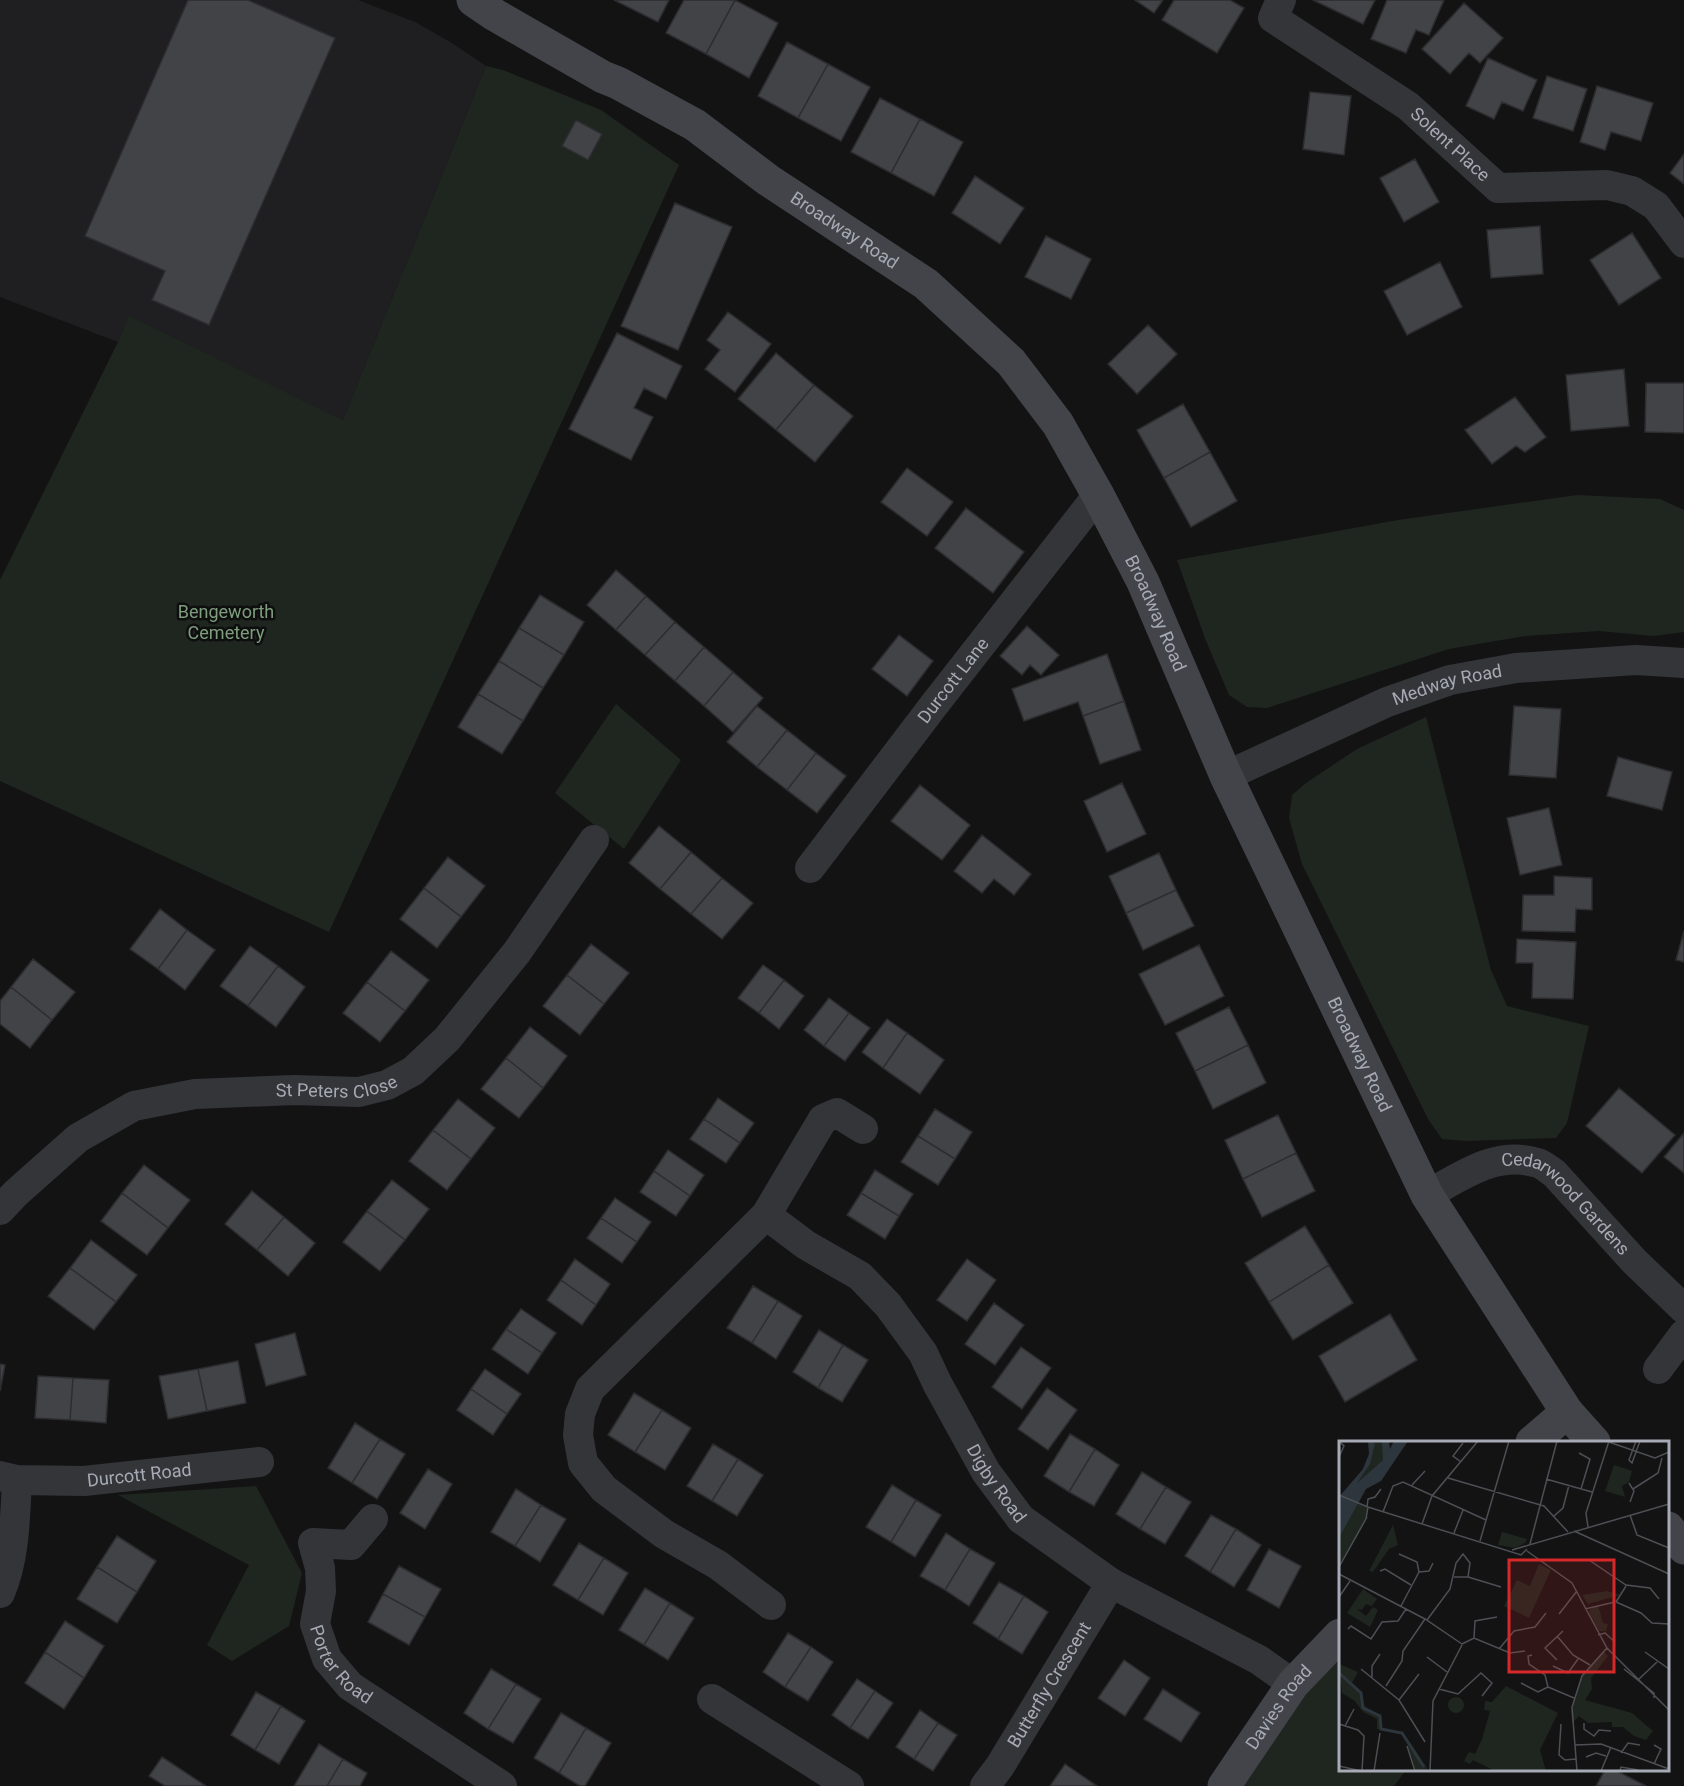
<svg xmlns="http://www.w3.org/2000/svg" width="1684" height="1786" viewBox="0 0 1684 1786" font-family="Roboto,sans-serif">
	<style>
		.built { fill: #1f1f21 }
		.green { fill: #1f2620 }
		.building { fill: #424347; stroke: #2d2d30; stroke-width: 1.5 }
		.lines { fill: none; stroke-linecap: round; stroke-linejoin: round }
		.street { stroke: #343539; stroke-width: 30 }
		.secondary { stroke: #424449; stroke-width: 33 }
		.labels { text-anchor: middle; stroke-width: 5; stroke-linejoin: round; paint-order: stroke }
		.street-label { font-size: 18px; fill: #a5aab4; stroke: #0e0e0f }
		.park-label { font-size: 18px; fill: #7d9d7d; stroke: #0e0e0f }
		.inset-river { fill: none; stroke: #2d363c; stroke-width: 3 }
		.inset-road { fill: none; stroke: #4d4f54; stroke-width: 1.5 }
		.view { fill: #d62828; fill-opacity: 0.15; stroke: #d62828; stroke-width: 3 }
		.inset-edge { fill: none; stroke: #a5aab4; stroke-width: 3 }
	</style>
	<rect width="100%" height="100%" fill="#131314"/>
	<path class="built" d="M0,0H358L415,22L452,43L486,66L343,420L129,317L118,342L0,297Z"/>
	<path class="green" d="M486,66L503,70L601,110L679,165L329,932L0,781V580L118,342L129,316L343,420Z
		M1577,495L1660,499L1684,510V632L1654,636L1599,631L1525,636L1449,649L1267,708L1247,707L1229,695L1206,641L1177,560L1398,520Z
		M616,704L681,760L624,849L555,793Z
		M1426,717L1491,970L1507,1006L1589,1026L1567,1123L1556,1138L1466,1141L1442,1139L1428,1119L1302,864L1289,818L1292,795L1306,783L1357,749Z
		M256,1486L302,1573L289,1626L232,1661L207,1645L249,1565L118,1495Z
		M1340,1635V1770H1406L1394,1786H1224Z"/>
	<path class="building" d="M188,0H248L335,38L209,325L152,300L165,271L85,236Z
		M614,0H669L658,22Z
		M684,0H735L706,54L666,33Z
		M735,0L778,23L749,78L706,54Z
		M1135,0H1163L1154,13Z
		M1174,0H1230L1244,8L1217,53L1162,20Z
		M1313,0H1375L1363,24Z
		M1387,0H1444L1429,35L1416,30L1406,53L1371,39Z
		M1464,3L1503,38L1480,63L1469,53L1450,74L1422,49Z
		M787,42L828,64L798,118L758,96Z
		M1488,58L1537,80L1523,111L1502,102L1494,119L1466,106Z
		M828,64L870,87L841,141L798,118Z
		M1547,76L1587,89L1573,131L1533,118Z
		M1597,86L1653,103L1641,141L1611,132L1605,150L1580,142Z
		M1310,92L1351,96L1344,155L1303,149Z
		M880,98L920,119L891,173L851,152Z
		M920,119L963,142L934,196L891,173Z
		M576,120L602,134L588,160L562,146Z
		M1684,154V184L1670,173Z
		M1415,159L1439,202L1404,222L1380,178Z
		M975,176L1024,208L1000,244L952,213Z
		M675,203L732,227L678,350L621,326Z
		M1540,226L1543,274L1491,278L1487,230Z
		M1632,233L1661,278L1619,305L1590,260Z
		M1046,236L1091,259L1071,299L1025,277Z
		M1440,262L1462,307L1407,335L1384,291Z
		M728,312L771,344L735,392L705,369L720,350L707,340Z
		M1148,325L1177,354L1137,394L1108,364Z
		M617,333L682,366L666,399L644,388L634,408L653,417L631,460L569,429Z
		M776,353L814,385L776,430L738,399Z
		M1624,369L1629,426L1571,431L1566,375Z
		M1646,383H1684V433L1645,432Z
		M814,385L853,416L815,462L776,430Z
		M1515,397L1546,437L1525,452L1516,446L1492,464L1465,430Z
		M1183,404L1210,452L1164,478L1137,430Z
		M1210,452L1237,501L1191,527L1164,478Z
		M907,468L953,502L927,536L881,502Z
		M966,508L1024,552L993,593L935,548Z
		M616,570L646,596L616,630L587,605Z
		M540,595L584,622L564,655L519,628Z
		M646,596L675,622L645,655L616,630Z
		M675,622L704,647L675,681L645,655Z
		M1027,626L1059,655L1041,675L1030,665L1022,675L1000,656Z
		M519,628L564,655L543,688L499,661Z
		M899,635L933,661L907,696L872,669Z
		M704,647L733,672L704,706L675,681Z
		M1107,654L1124,701L1083,716L1078,702L1024,721L1012,689Z
		M499,661L543,688L523,721L478,694Z
		M733,672L763,698L733,732L704,706Z
		M478,694L523,721L502,754L458,727Z
		M1124,701L1141,750L1100,764L1083,716Z
		M757,706L787,730L757,767L727,742Z
		M1514,706L1561,709L1556,778L1509,775Z
		M787,730L816,753L787,790L757,767Z
		M816,753L846,776L817,813L787,790Z
		M1618,757L1672,772L1662,810L1607,796Z
		M1122,783L1146,834L1107,852L1084,801Z
		M920,785L970,825L942,860L891,821Z
		M1549,808L1562,865L1520,875L1507,818Z
		M659,826L691,852L660,889L629,863Z
		M982,835L1031,874L1014,895L994,879L982,893L954,871Z
		M691,852L722,878L691,914L660,889Z
		M1159,853L1176,890L1126,913L1109,876Z
		M448,857L485,886L461,917L424,888Z
		M1554,876L1592,878V910L1576,909L1575,932L1522,931L1523,895H1554Z
		M722,878L753,903L722,939L691,914Z
		M424,888L461,917L437,948L400,919Z
		M1176,890L1194,926L1143,950L1126,913Z
		M160,909L187,930L158,969L130,949Z
		M187,930L215,950L185,990L158,969Z
		M1684,931V962L1676,960Z
		M1517,939L1576,942L1573,999L1532,998L1533,963H1516Z
		M591,944L629,973L604,1004L567,975Z
		M1199,945L1224,996L1165,1025L1139,974Z
		M250,946L278,966L248,1006L220,986Z
		M391,951L429,980L405,1011L367,982Z
		M33,959L75,992L52,1020L11,987Z
		M763,965L784,980L759,1013L738,998Z
		M278,966L305,987L276,1027L248,1006Z
		M567,975L604,1004L580,1035L543,1006Z
		M784,980L804,996L779,1029L759,1013Z
		M367,982L405,1011L380,1042L343,1013Z
		M11,987L52,1020L30,1048L0,1024V1001Z
		M829,998L849,1013L824,1046L804,1030Z
		M1229,1007L1248,1045L1195,1071L1176,1033Z
		M849,1013L870,1028L845,1061L824,1046Z
		M887,1019L907,1033L883,1068L862,1052Z
		M530,1027L567,1056L543,1088L506,1058Z
		M907,1033L944,1060L920,1094L883,1068Z
		M1248,1045L1266,1083L1213,1109L1195,1071Z
		M506,1058L543,1088L519,1118L481,1089Z
		M1619,1088L1675,1135L1642,1173L1586,1126Z
		M718,1098L754,1123L740,1143L704,1119Z
		M458,1099L495,1128L471,1159L433,1130Z
		M935,1109L972,1132L955,1159L918,1136Z
		M1278,1115L1296,1153L1243,1179L1225,1140Z
		M704,1119L740,1143L726,1163L690,1139Z
		M433,1130L471,1159L447,1190L409,1161Z
		M1684,1133V1173L1664,1157Z
		M918,1136L955,1159L938,1185L901,1162Z
		M668,1150L704,1175L690,1196L654,1171Z
		M1296,1153L1315,1191L1262,1217L1243,1179Z
		M144,1165L190,1200L168,1228L122,1193Z
		M875,1170L913,1194L899,1216L861,1193Z
		M654,1171L690,1196L676,1216L640,1192Z
		M392,1180L429,1209L405,1240L367,1211Z
		M252,1191L284,1217L257,1250L225,1224Z
		M122,1193L168,1228L147,1255L101,1221Z
		M861,1193L899,1216L885,1239L847,1215Z
		M615,1198L651,1222L637,1242L601,1218Z
		M367,1211L405,1240L380,1271L343,1242Z
		M284,1217L315,1243L288,1276L257,1250Z
		M601,1218L637,1242L622,1263L587,1238Z
		M1305,1226L1329,1265L1269,1302L1245,1263Z
		M91,1240L137,1275L116,1302L70,1268Z
		M575,1259L610,1284L596,1305L561,1280Z
		M967,1259L996,1280L967,1321L937,1300Z
		M1329,1265L1353,1303L1293,1340L1269,1302Z
		M70,1268L116,1302L94,1330L48,1296Z
		M561,1280L596,1305L582,1325L547,1300Z
		M753,1286L778,1301L752,1343L727,1328Z
		M778,1301L802,1316L776,1359L752,1343Z
		M994,1303L1024,1325L995,1365L965,1344Z
		M521,1309L556,1333L542,1353L506,1329Z
		M1390,1314L1417,1360L1345,1402L1319,1356Z
		M506,1329L542,1353L528,1374L492,1349Z
		M819,1330L843,1345L818,1388L793,1372Z
		M295,1333L306,1375L266,1386L255,1344Z
		M843,1345L868,1360L842,1402L818,1388Z
		M1021,1347L1051,1368L1022,1409L992,1387Z
		M238,1361L246,1403L207,1411L198,1369Z
		M0,1364L5,1365L0,1391Z
		M198,1369L207,1411L168,1419L159,1376Z
		M485,1369L521,1394L507,1414L471,1389Z
		M38,1376L73,1378L70,1420L35,1418Z
		M73,1378L109,1380L106,1423L70,1420Z
		M1047,1388L1077,1410L1048,1450L1018,1429Z
		M471,1389L507,1414L493,1435L457,1410Z
		M634,1393L662,1410L635,1452L608,1435Z
		M662,1410L691,1428L665,1470L635,1452Z
		M355,1423L380,1439L352,1483L328,1468Z
		M1070,1434L1095,1449L1069,1492L1044,1476Z
		M380,1439L405,1454L377,1499L352,1483Z
		M713,1444L738,1459L712,1501L687,1486Z
		M1095,1449L1119,1465L1094,1506L1069,1492Z
		M738,1459L763,1475L737,1516L712,1501Z
		M428,1469L452,1484L425,1529L400,1513Z
		M1142,1472L1166,1487L1140,1529L1116,1514Z
		M892,1485L916,1500L891,1542L866,1527Z
		M1166,1487L1191,1502L1165,1544L1140,1529Z
		M516,1489L541,1505L515,1546L491,1532Z
		M916,1500L941,1515L915,1557L891,1542Z
		M541,1505L566,1519L540,1562L515,1546Z
		M1211,1515L1236,1529L1210,1572L1185,1556Z
		M1236,1529L1261,1545L1234,1587L1210,1572Z
		M946,1533L970,1549L945,1590L920,1576Z
		M117,1536L156,1561L137,1592L97,1567Z
		M579,1543L604,1558L578,1600L553,1585Z
		M970,1549L995,1563L969,1606L945,1590Z
		M1269,1549L1301,1566L1279,1608L1247,1590Z
		M604,1558L628,1573L603,1615L578,1600Z
		M399,1566L441,1589L425,1617L383,1594Z
		M97,1567L137,1592L117,1623L77,1599Z
		M999,1582L1024,1596L998,1639L973,1623Z
		M645,1588L670,1603L644,1645L619,1630Z
		M383,1594L425,1617L409,1645L368,1622Z
		M1024,1596L1048,1612L1022,1654L998,1639Z
		M670,1603L694,1618L668,1660L644,1645Z
		M65,1621L104,1646L84,1678L45,1652Z
		M788,1633L811,1647L785,1687L763,1672Z
		M811,1647L833,1662L808,1701L785,1687Z
		M45,1652L84,1678L64,1709L25,1683Z
		M1124,1660L1150,1678L1125,1716L1098,1698Z
		M491,1669L516,1684L488,1729L464,1713Z
		M857,1679L875,1691L850,1728L832,1715Z
		M516,1684L541,1699L513,1743L488,1729Z
		M1163,1689L1200,1713L1181,1742L1144,1719Z
		M875,1691L893,1703L868,1739L850,1728Z
		M256,1692L281,1706L255,1750L231,1735Z
		M281,1706L305,1721L279,1764L255,1750Z
		M920,1710L938,1723L914,1759L896,1747Z
		M561,1713L586,1728L559,1773L534,1758Z
		M938,1723L957,1735L933,1771L914,1759Z
		M586,1728L611,1743L585,1786H580L559,1773Z
		M319,1744L343,1759L327,1786H294Z
		M162,1757L206,1786H165L149,1776Z
		M343,1759L367,1773L360,1786H327Z
		M1065,1764L1097,1786H1050Z
		M1605,1770H1615L1646,1786H1596Z"/>
	<g class="lines">
		<g class="street">
			<path id="s1" d="M1281,0L1273,18L1408,106L1498,188L1607,185L1632,191L1656,206L1684,243"/>
			<path id="s2" d="M1226,776L1387,702L1450,680L1516,668L1636,660L1684,663"/>
			<path id="s3" d="M810,868L934,705L1098,495"/>
			<path id="s4" d="M1427,1195C1462,1176 1496,1150 1538,1163C1544,1165 1549,1170 1554,1173L1635,1262L1684,1309"/>
			<path id="s5" d="M0,1210L16,1193L78,1138L134,1106L195,1094L294,1090L359,1092L387,1085L413,1071L447,1039L517,952L594,840"/>
			<path id="s6" d="M766,1215L806,1245L860,1276L888,1305L923,1353L937,1383L986,1472L1021,1519L1111,1583L1259,1660L1293,1684"/>
			<path d="M1658,1369L1684,1334"/>
			<path id="s7" d="M0,1476L17,1480L84,1481L259,1462"/>
			<path id="s8" d="M373,1519L351,1545L313,1543L320,1568L321,1591L315,1624L327,1659L350,1686L502,1786"/>
			<path d="M0,1593C15,1558 15,1517 17,1480"/>
			<path d="M771,1605L718,1565L664,1534L604,1489L583,1463L578,1435L580,1414L590,1389L766,1215L823,1119L837,1113L863,1129"/>
			<path d="M712,1699L849,1786"/>
			<path id="s9" d="M985,1786L1000,1766L1111,1583"/>
		</g>
		<g class="secondary">
			<path id="s10" d="M473,0L495,15L603,77L618,83L695,125L768,180L926,284L1011,362L1058,424L1098,495L1143,582L1226,776L1427,1195L1567,1412L1594,1442"/>
			<path d="M1532,1442L1567,1412"/>
			<path d="M1668,1528L1684,1548"/>
			<path id="s11" d="M1224,1786L1293,1684L1340,1635"/>
		</g>
	</g>
	<g class="labels">
		<g class="street-label">
			<text dy="6" stroke="none"><textPath href="#s1" startOffset="238">Solent Place</textPath></text>
			<text dy="6" stroke="none"><textPath href="#s10" startOffset="438">Broadway Road</textPath></text>
			<text dy="6" stroke="none"><textPath href="#s10" startOffset="942">Broadway Road</textPath></text>
			<text dy="6" stroke="none"><textPath href="#s3" startOffset="236">Durcott Lane</textPath></text>
			<text dy="6" stroke="none"><textPath href="#s2" startOffset="240">Medway Road</textPath></text>
			<text dy="6" stroke="none"><textPath href="#s10" startOffset="1428">Broadway Road</textPath></text>
			<text dy="6" stroke="none"><textPath href="#s5" startOffset="375">St Peters Close</textPath></text>
			<text dy="6" stroke="none"><textPath href="#s4" startOffset="164">Cedarwood Gardens</textPath></text>
			<text dy="6" stroke="none"><textPath href="#s7" startOffset="140">Durcott Road</textPath></text>
			<text dy="6" stroke="none"><textPath href="#s6" startOffset="362">Digby Road</textPath></text>
			<text dy="6" stroke="none"><textPath href="#s8" startOffset="204">Porter Road</textPath></text>
			<text dy="6" stroke="none"><textPath href="#s9" startOffset="120">Butterfly Crescent</textPath></text>
			<text dy="6" stroke="none"><textPath href="#s11" startOffset="96">Davies Road</textPath></text>
		</g>
		<g class="park-label">
			<text x="226" y="618">Bengeworth<tspan x="226" dy="21">Cemetery</tspan></text>
		</g>
	</g>
	<g transform="translate(1339 1441)">
		<rect width="330" height="330" fill="#131314"/>
		<path d="M36,0H44V19L18,42ZM275,24L293,30L290,41L283,45L286,56L266,50ZM19,62L29,66L27,78L0,126V97ZM54,84L59,104L50,108L34,131L30,130ZM163,91L188,98L186,102L176,107L159,104ZM200,123L212,129L190,177L165,165L178,139L191,145ZM24,148L38,158L33,165L27,163L23,169L18,168L27,175L34,166L39,169L31,186L8,172ZM268,150L281,154L249,163L243,154ZM259,164L264,182L269,183L267,190H260L251,173L250,169ZM264,210L269,215L252,237L253,248L246,259L293,272L314,290L307,299L295,295L284,286H273V281L249,282L240,275L233,282L232,270L243,235ZM0,223L19,231L13,242L23,251L24,264L42,275L43,288H38V278L24,271L16,260L3,252ZM167,245L219,272L201,309L207,330H156L134,319L131,323L125,320L130,311L136,313L143,298L151,270L145,269L146,260L153,261ZM109 264a8 8 0 1 1 16 0a8 8 0 1 1-16 0ZM71,301L88,327L87,330H77L68,302Z" fill="#1f2620"/>
		<path d="M29,0L36,2L31,23L18,42L44,19L43,0H50L51,8L55,0H69L42,40L27,48L0,97V56L24,28L30,13Z" fill="#2d363c"/>
		<path class="inset-river" d="M0,232L22,252L24,267L41,275L42,288L63,292L85,326"/>
		<path class="inset-road" d="M0,0L5,5L0,16M267,0L316,17L330,11M297,0L290,19L293,22L301,0M240,12L251,18L242,48M122,21L114,15L124,2M109,37L205,65L229,91M207,38L253,51M290,42L295,50L291,61M73,44L86,30M294,48L319,32L323,17M0,54L29,66M28,66L29,58L36,56L42,48M44,71L54,45L64,41L147,79M291,74L298,94L330,107M215,75L224,67L230,44M27,78L29,66L182,114L188,108M83,83L93,55L139,0M249,86L247,72L270,0M235,90L330,133M115,92L124,69M141,100L170,0M191,103L218,0M173,109L330,63M188,110L233,142L268,207L330,269M60,113L78,121L80,131L62,165M250,119L287,144L311,147L320,158M0,126L28,76M41,130L46,128L72,144M80,131L90,130L94,122M0,133L86,178L123,203M129,136L162,146M0,156L11,140M277,161L302,172L313,182L330,183M277,161L287,145M246,168L276,161M220,173L238,150M88,179L111,148L117,122L124,113L131,122L129,136H115M9,188L12,185L32,198L43,181L59,180L67,168M259,194L266,192L276,201M218,195L234,214L251,224M135,197L136,180L158,176M123,203L135,197L171,212L186,210M160,208L175,190L196,186L207,172M306,211L330,228M193,214L189,215L190,223L206,234L209,246L235,257M88,216L108,231M218,219L206,207L224,190M214,225L229,232L239,218M22,228L60,259L86,301M285,228L315,252V257M33,236V225L41,213M300,238L318,221M182,242L199,251L209,246M47,245L63,220L64,210L86,178M100,248L119,253L142,232L153,242L143,255M60,259L80,233M245,282V288L255,295L260,289L272,290M0,283L19,289L25,295L23,330M222,283L220,314L226,319L237,318M6,285L15,268M236,304L262,303L330,328M315,304L322,308L315,323M68,305L76,330M282,312L289,302L301,304M247,316L257,312L267,315M0,325L22,330M35,330L41,292M91,330L94,260L123,204M238,330L233,266L243,235L268,207M262,330L272,306M281,330L282,326L299,329"/>
		<path class="view" d="M170,119H275V231H170Z"/>
		<rect width="330" height="330" class="inset-edge"/>
	</g>
</svg>
